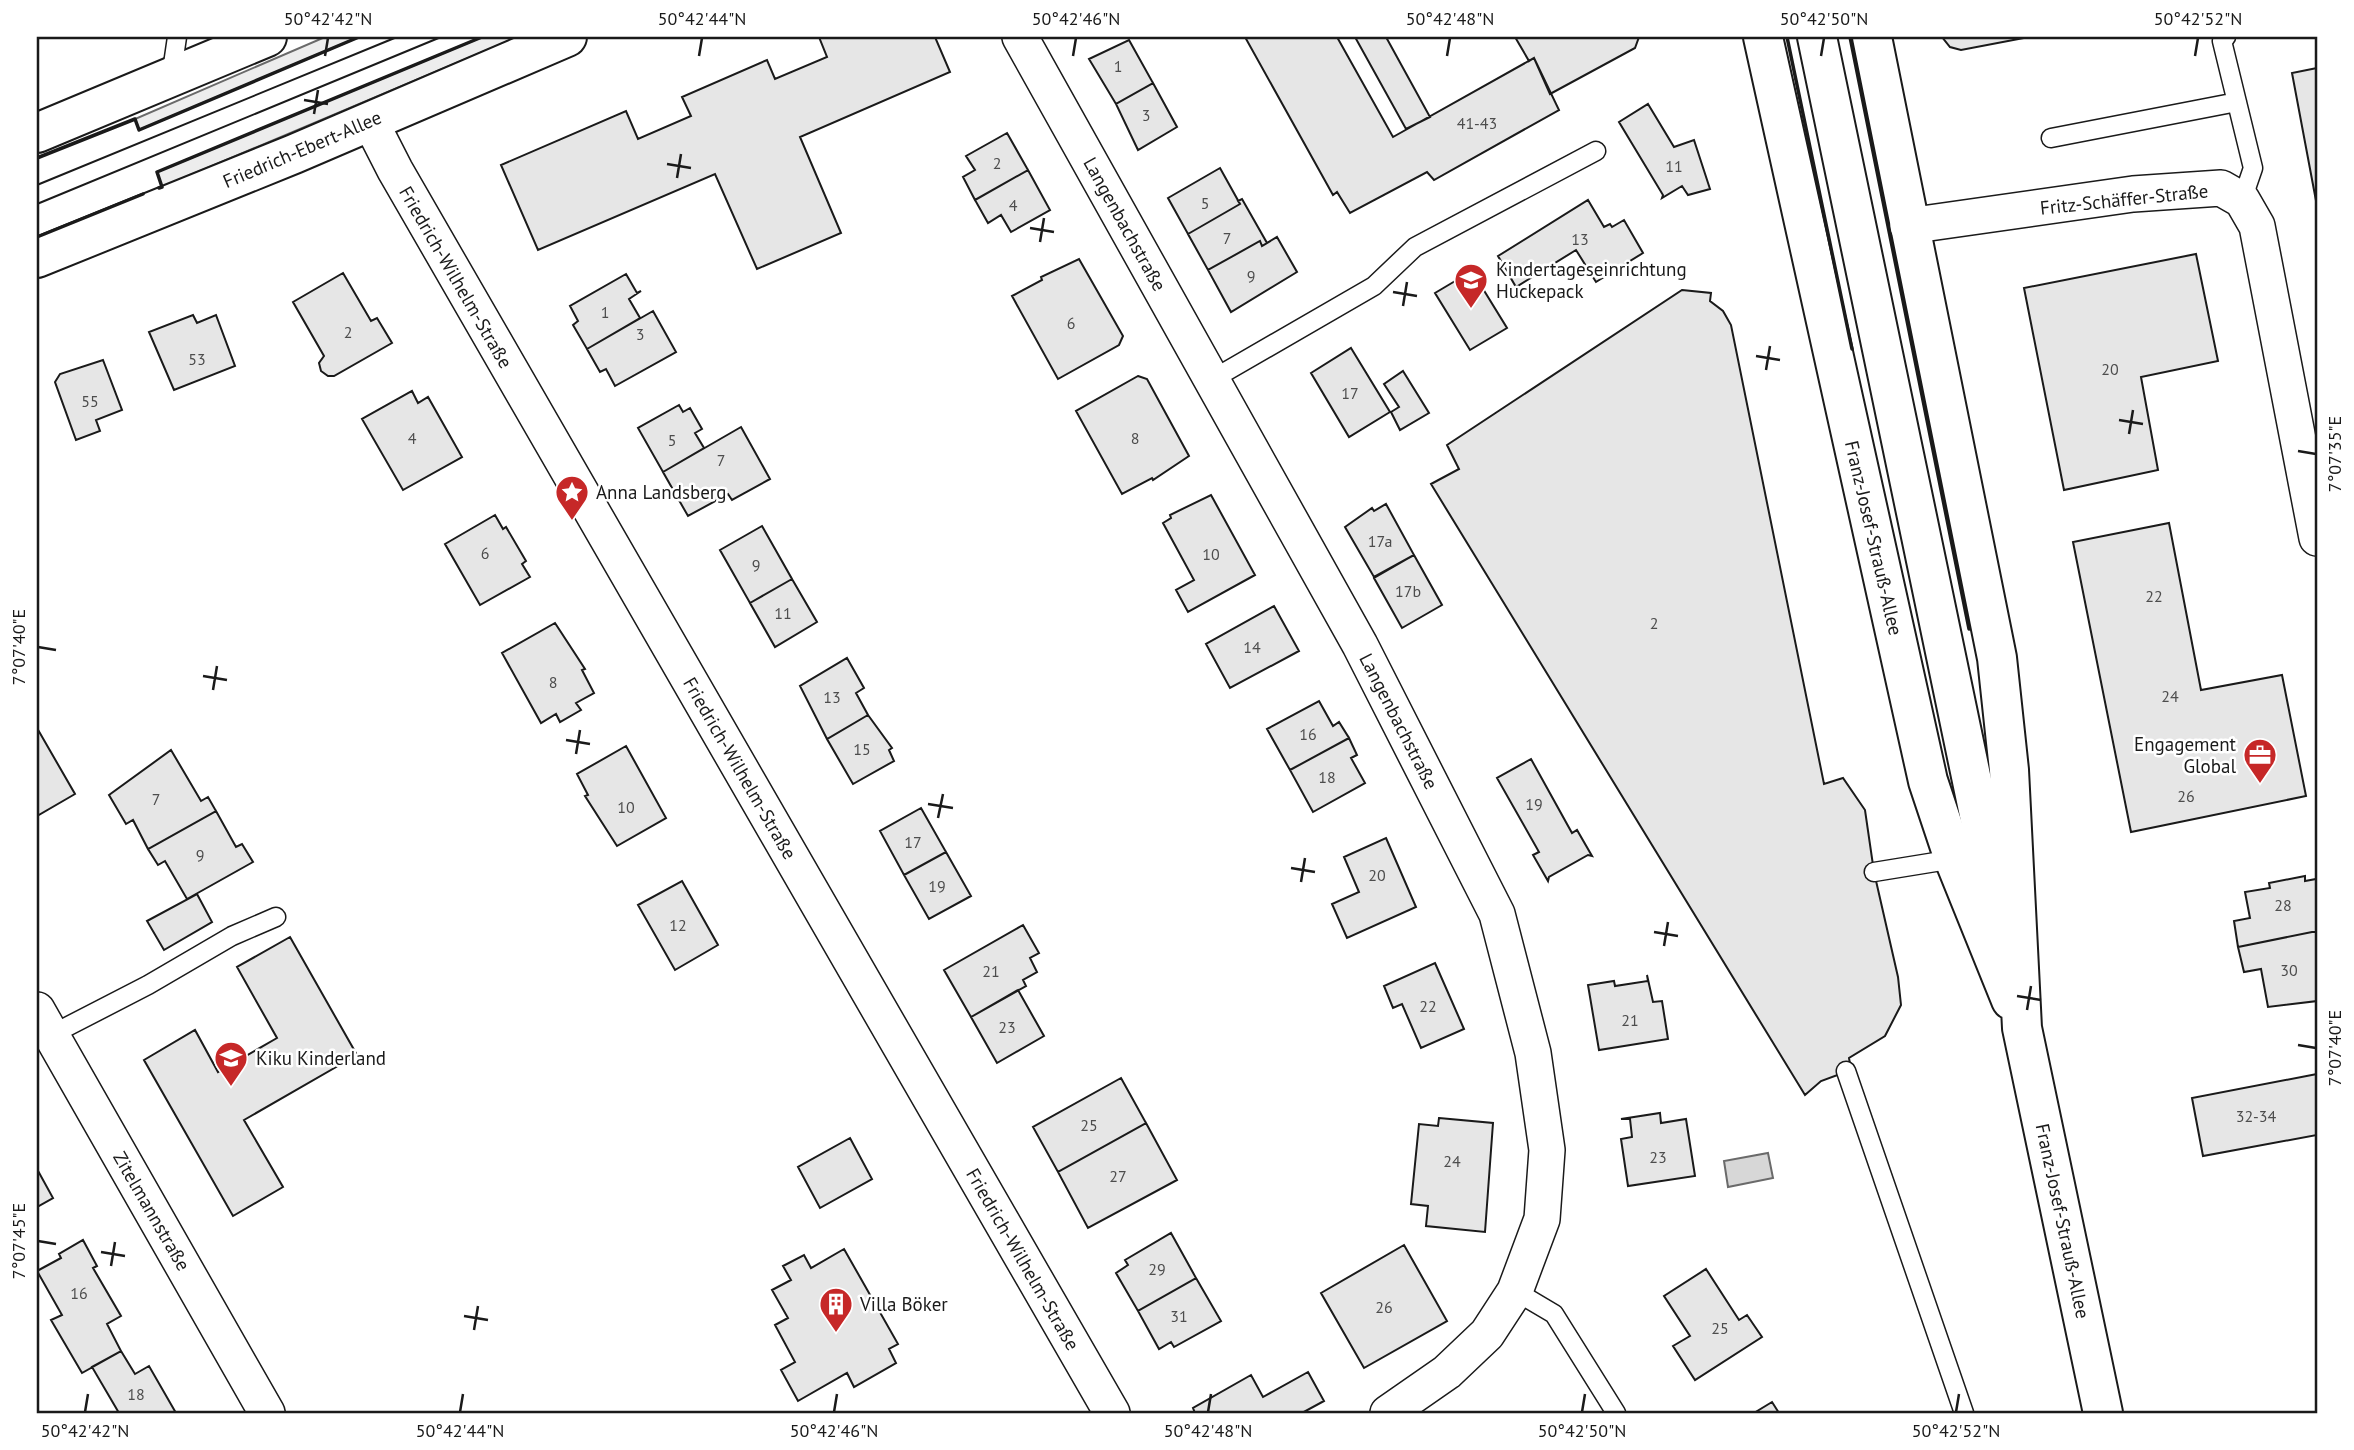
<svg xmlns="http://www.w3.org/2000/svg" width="2354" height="1450" viewBox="0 0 2354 1450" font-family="'PT Sans',sans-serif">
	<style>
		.built { fill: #ededed; stroke: #6a6a6a; stroke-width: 2 }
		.water { fill: #d7d7d7; stroke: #6a6a6a; stroke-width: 2 }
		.building { fill: #e6e6e6; stroke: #1a1a1a; stroke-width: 2 }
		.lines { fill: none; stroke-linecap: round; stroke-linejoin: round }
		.service-casing { stroke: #1a1a1a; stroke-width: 21 }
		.minor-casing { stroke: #1a1a1a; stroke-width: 38 }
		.tertiary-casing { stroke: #1a1a1a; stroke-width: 42 }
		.secondary-casing { stroke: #1a1a1a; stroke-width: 42 }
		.primary-casing { stroke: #1a1a1a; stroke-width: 42 }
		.service { stroke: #fff; stroke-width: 18 }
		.minor { stroke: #fff; stroke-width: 35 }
		.tertiary { stroke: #fff; stroke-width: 38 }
		.secondary { stroke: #fff; stroke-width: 38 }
		.primary { stroke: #fff; stroke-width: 38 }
		.tram { stroke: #1a1a1a; stroke-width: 2 }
		.wall { stroke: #1a1a1a; stroke-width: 3.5 }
		.ticks { fill: none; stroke: #1a1a1a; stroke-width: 2.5 }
		.labels { text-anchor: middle; stroke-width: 5; stroke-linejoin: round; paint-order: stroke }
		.number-label { font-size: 16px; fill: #4d4d4d }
		.street-label { font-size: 19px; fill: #1a1a1a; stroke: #fff }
		.poi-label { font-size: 19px; fill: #1a1a1a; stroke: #fff; text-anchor: start }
		.neatline { fill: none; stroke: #1a1a1a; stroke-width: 2.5 }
		.ticks-label { font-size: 18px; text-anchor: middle; fill: #1a1a1a }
	</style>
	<rect width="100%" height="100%" fill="#fff"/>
	<path class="built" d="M325,37H359L139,130L135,119Z
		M482,37H518L162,187L157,172Z"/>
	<path class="water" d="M1768,1153L1773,1178L1728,1187L1724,1161Z"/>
	<path class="building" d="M819,37H935L950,72L800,137L841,233L757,269L715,174L538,250L501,165L626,111L638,139L691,116L682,97L767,60L775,79L827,57Z
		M1245,37H1337L1393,137L1534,58L1559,110L1434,180L1427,172L1350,213L1337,192L1333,195Z
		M1355,37H1386L1430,117L1406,129Z
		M1515,37H1639L1635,48L1550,94L1534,58L1529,61Z
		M1942,37H2029L1961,50L1950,47Z
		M1129,40L1153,83L1116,104L1089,59Z
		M2317,68V206L2292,73Z
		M1153,83L1177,127L1138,150L1116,104Z
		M1648,104L1674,147L1694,140L1710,189L1688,195L1682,186L1662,198L1663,195L1619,122Z
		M1007,133L1028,170L975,200L963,177L975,170L966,156Z
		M1220,168L1240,204L1188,234L1168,198Z
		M1028,170L1050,210L1011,232L1001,215L988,223L975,200Z
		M1242,199L1267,243L1262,246L1260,241L1208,270L1188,234L1240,204L1238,201Z
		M1588,200L1604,227L1610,224L1612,227L1624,220L1643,253L1596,282L1576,250L1516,287L1498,256Z
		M1277,237L1297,272L1231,312L1208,270L1260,241L1262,246Z
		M2196,254L2218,361L2141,377L2158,470L2064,490L2024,288Z
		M1079,259L1123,336L1119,345L1058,379L1012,296L1042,280L1041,277Z
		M1472,271L1507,328L1470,350L1435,293Z
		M343,273L371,321L377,318L392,343L334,376H328L321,371L319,363L324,356L293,302Z
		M626,274L637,293L641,291L629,299L640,318L587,349L573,325L578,321L570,306Z
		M1682,290L1711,293L1710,301L1723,311L1731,325L1824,784L1843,778L1865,810L1874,872L1898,977L1901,1005L1885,1036L1849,1058L1851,1070L1821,1081L1805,1095L1431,484L1459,469L1447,445Z
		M653,311L676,352L615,386L606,369L600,372L587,349Z
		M193,315L197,323L216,315L235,366L174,390L149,332Z
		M1351,348L1390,412L1349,437L1311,373Z
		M103,360L122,410L96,420L100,431L76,440L55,382L60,374Z
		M1403,371L1429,413L1400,430L1391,412L1399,407L1384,384Z
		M1138,376L1147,379L1189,456L1153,480L1152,478L1122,494L1076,411Z
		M412,391L418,403L428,397L462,457L403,490L362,419Z
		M679,405L683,412L690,408L702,429L695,433L704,448L663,472L638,428Z
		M741,427L770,479L732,500L728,494L688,516L663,472Z
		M1211,495L1255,575L1188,612L1176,590L1194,580L1163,523L1171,518L1170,515Z
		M1386,504L1414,555L1374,577L1345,527L1372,508L1374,511Z
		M495,515L503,529L506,527L526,561L522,564L530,577L480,605L445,544Z
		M2169,523L2201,690L2282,675L2306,796L2131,832L2073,542Z
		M762,526L792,579L750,603L720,550Z
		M1414,555L1442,605L1402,628L1374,578Z
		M792,579L817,622L775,647L750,603Z
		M1274,606L1299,651L1230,688L1206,644Z
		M555,623L585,669L582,670L594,693L576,703L581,710L560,722L556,714L541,723L502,653Z
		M847,658L864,688L856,693L868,715L827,739L800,686Z
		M1319,701L1333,726L1339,722L1349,738L1290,770L1267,729Z
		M868,715L892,748L889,750L894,761L853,784L827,739Z
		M37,728L75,794L37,816Z
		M1349,738L1357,755L1351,758L1365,783L1313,812L1290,770Z
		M626,746L666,818L617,846L585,796L588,795L577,774Z
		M171,750L201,801L208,797L216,811L148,849L133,820L126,824L109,795Z
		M1531,759L1572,833L1577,830L1592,856L1588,855L1549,877L1548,881L1533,855L1539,852L1497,778Z
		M921,808L946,852L904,875L880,831Z
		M216,811L236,847L242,844L253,862L187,899L165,861L158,865L148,849Z
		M1386,838L1416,907L1347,938L1332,904L1359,892L1344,857Z
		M946,852L971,896L929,919L904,875Z
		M2305,876V881L2316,879L2317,931L2238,947L2234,921L2250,918L2245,892L2270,888L2269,883Z
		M682,881L718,945L675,970L638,905Z
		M197,894L212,922L164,950L147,921Z
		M1023,925L1039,953L1030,958L1037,972L1023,980L1026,986L971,1017L944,970Z
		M2317,931V1001L2268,1007L2261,969L2244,972L2238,947Z
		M290,937L357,1055L244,1120L283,1187L233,1216L144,1060L195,1030L218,1072L277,1038L237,967Z
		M1435,963L1464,1029L1421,1048L1402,1004L1393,1008L1384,986Z
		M1647,975L1653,1002L1662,1001L1668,1039L1599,1050L1588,985L1614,981L1615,986L1648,981Z
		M1018,990L1044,1036L997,1063L971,1017Z
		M2317,1074V1135L2203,1156L2192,1098Z
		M1121,1078L1146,1123L1058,1172L1033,1127Z
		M1660,1113L1661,1123L1686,1119L1695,1176L1628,1186L1621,1139L1632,1137L1630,1119H1621Z
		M1439,1118L1493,1123L1485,1232L1426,1226L1428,1206L1411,1204L1419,1124L1438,1126Z
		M1146,1123L1177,1180L1088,1228L1058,1172Z
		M850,1138L872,1179L820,1208L798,1167Z
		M37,1169L53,1198L37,1207Z
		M1171,1233L1196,1278L1138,1311L1116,1273L1128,1265L1125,1260Z
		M83,1240L97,1266L93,1268L121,1316L107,1324L121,1351L82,1373L51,1320L62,1315L37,1271L61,1258L59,1254Z
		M1404,1245L1447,1321L1364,1368L1321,1293Z
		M844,1249L898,1344L889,1349L896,1363L854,1387L847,1373L798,1401L781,1370L795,1362L775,1325L788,1318L772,1290L791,1280L783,1266L804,1255L811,1268Z
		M1706,1269L1739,1320L1747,1315L1762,1337L1695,1380L1673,1346L1690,1336L1664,1296Z
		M1196,1278L1221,1321L1174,1347L1171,1342L1159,1349L1138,1311Z
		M121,1351L135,1374L149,1366L176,1413H119L92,1367Z
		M1308,1372L1324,1401L1302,1413H1195L1193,1408L1251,1375L1263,1397Z
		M1772,1402L1779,1413H1754Z"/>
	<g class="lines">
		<defs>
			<path id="service" d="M2226,37L2222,41L2253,168L2242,200
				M171,78L177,37
				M2051,138L2237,102
				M1213,379L1374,286L1415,247L1596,151
				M1874,872L1954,859
				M51,1035L148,985L232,936L276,917
				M1846,1071L1964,1413
				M1515,1291L1554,1314L1616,1413"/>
			<path id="minor" d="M1020,37L1360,645L1497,914L1533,1053L1547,1150L1542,1219L1515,1291L1487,1334L1447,1372L1388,1413
				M370,121L395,170L1112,1413
				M1908,226L2133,194L2221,188L2242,200L2257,226L2317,538
				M37,1010L267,1413"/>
			<path id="tertiary" d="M1817,37L2006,944"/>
			<path id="secondary" d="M1763,37L1928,781L1954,859L2011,1000
				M1872,37L1997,658L2009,770L2022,1028L2103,1413"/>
			<path id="primary" d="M37,133L267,37
				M37,258L294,154L567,37"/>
		</defs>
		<use href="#service" class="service-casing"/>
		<use href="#minor" class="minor-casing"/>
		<use href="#tertiary" class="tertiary-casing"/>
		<use href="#secondary" class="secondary-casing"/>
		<use href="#primary" class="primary-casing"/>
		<use href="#service" class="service"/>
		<use href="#minor" class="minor"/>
		<use href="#tertiary" class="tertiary"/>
		<use href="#secondary" class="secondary"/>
		<use href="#primary" class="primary"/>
		<path class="tram" d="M37,185L397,37
			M37,204L441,37"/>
		<path class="wall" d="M1787,37L1852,349
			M1850,37L1969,629
			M37,158L135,119L139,130L359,37
			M159,188L162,187L157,172L482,37
			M37,237L143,194"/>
	</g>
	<path class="ticks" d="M325,56L328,38M699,56L702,38M1073,56L1076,38M1447,56L1450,38M1821,56L1824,38M2195,56L2198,38M304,100L328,104M314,114L318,90M667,164L691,168M677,178L681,154M1030,228L1054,232M1040,242L1044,218M1393,292L1417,296M1403,306L1407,282M1756,356L1780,360M1766,370L1770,346M2119,420L2143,424M2129,434L2133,410M2298,451L2316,454M38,647L56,650M203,676L227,680M213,690L217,666M566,740L590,744M576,754L580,730M928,804L953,808M938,818L943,794M1291,868L1315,872M1301,882L1305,858M1654,932L1678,936M1664,946L1668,922M2017,996L2041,1000M2027,1010L2031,986M2298,1045L2316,1048M38,1241L56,1244M101,1252L125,1256M111,1266L115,1242M464,1316L488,1320M474,1330L478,1306M85,1412L88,1394M460,1412L463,1394M834,1412L837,1394M1208,1412L1211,1394M1582,1412L1585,1394M1956,1412L1959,1394"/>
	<defs>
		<symbol id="school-pin" viewBox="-11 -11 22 30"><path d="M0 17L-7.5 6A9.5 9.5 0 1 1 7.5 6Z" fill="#c62828" stroke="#fff"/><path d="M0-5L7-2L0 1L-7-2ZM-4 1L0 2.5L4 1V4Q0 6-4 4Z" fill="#fff"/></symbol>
		<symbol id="sight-pin" viewBox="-11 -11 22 30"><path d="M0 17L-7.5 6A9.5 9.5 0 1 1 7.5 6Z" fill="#c62828" stroke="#fff"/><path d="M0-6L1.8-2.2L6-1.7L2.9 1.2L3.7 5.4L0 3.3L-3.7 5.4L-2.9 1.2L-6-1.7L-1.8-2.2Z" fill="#fff"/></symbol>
		<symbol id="office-pin" viewBox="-11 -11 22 30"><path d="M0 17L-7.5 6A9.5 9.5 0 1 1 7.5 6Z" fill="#c62828" stroke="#fff"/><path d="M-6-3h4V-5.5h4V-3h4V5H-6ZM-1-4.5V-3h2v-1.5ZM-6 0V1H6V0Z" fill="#fff"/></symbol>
		<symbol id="building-pin" viewBox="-11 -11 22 30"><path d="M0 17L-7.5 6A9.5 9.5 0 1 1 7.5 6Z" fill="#c62828" stroke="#fff"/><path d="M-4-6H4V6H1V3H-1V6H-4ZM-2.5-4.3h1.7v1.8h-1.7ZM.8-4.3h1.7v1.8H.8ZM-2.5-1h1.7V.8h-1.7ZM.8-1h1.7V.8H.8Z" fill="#fff"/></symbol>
	</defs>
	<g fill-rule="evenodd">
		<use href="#school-pin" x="1452" y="261" width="38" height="52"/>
		<use href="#sight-pin" x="553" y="473" width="38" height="52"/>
		<use href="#office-pin" x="2241" y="736" width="38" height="52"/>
		<use href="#school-pin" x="212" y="1039" width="38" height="52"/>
		<use href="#building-pin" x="817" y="1285" width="38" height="52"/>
	</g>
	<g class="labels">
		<g class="number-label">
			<text x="1118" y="72">1</text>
			<text x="1146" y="121">3</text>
			<text x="1477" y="129">41-43</text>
			<text x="997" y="169">2</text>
			<text x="1674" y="172">11</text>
			<text x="1205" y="209">5</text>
			<text x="1013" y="211">4</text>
			<text x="1227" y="244">7</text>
			<text x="1580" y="245">13</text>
			<text x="1251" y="282">9</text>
			<text x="605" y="318">1</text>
			<text x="1071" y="329">6</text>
			<text x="348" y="338">2</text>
			<text x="640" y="340">3</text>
			<text x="197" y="365">53</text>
			<text x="2110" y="375">20</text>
			<text x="1350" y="399">17</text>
			<text x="90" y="407">55</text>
			<text x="412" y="444">4</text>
			<text x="1135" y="444">8</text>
			<text x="672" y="446">5</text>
			<text x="721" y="466">7</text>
			<text x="1380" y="547">17a</text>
			<text x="485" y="559">6</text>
			<text x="1211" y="560">10</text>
			<text x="756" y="571">9</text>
			<text x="1408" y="597">17b</text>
			<text x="2154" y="602">22</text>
			<text x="783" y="619">11</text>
			<text x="1654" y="629">2</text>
			<text x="1252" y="653">14</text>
			<text x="553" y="688">8</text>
			<text x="2170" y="702">24</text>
			<text x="832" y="703">13</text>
			<text x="1308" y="740">16</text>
			<text x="862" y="755">15</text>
			<text x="1327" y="783">18</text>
			<text x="2186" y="802">26</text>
			<text x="156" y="805">7</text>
			<text x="1534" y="810">19</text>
			<text x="626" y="813">10</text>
			<text x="913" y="848">17</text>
			<text x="200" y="861">9</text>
			<text x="1377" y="881">20</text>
			<text x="937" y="892">19</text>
			<text x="2283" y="911">28</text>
			<text x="678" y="931">12</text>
			<text x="2289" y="976">30</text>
			<text x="991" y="977">21</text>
			<text x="1428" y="1012">22</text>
			<text x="1630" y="1026">21</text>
			<text x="1007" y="1033">23</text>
			<text x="2256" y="1122">32-34</text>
			<text x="1089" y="1131">25</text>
			<text x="1658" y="1163">23</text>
			<text x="1452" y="1167">24</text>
			<text x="1118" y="1182">27</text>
			<text x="1157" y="1275">29</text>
			<text x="79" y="1299">16</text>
			<text x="1384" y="1313">26</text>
			<text x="1179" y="1322">31</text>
			<text x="1720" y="1334">25</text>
			<text x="136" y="1400">18</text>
		</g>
		<g class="street-label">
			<text transform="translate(302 149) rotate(-23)" y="7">Friedrich-Ebert-Allee</text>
			<text transform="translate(2124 199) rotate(-6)" y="7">Fritz-Schäffer-Straße</text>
			<text transform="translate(1125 224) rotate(61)" y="7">Langenbachstraße</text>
			<text transform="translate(456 277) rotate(60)" y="7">Friedrich-Wilhelm-Straße</text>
			<text transform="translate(1874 538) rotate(77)" y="7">Franz-Josef-Strauß-Allee</text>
			<text transform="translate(1399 721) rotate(63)" y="7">Langenbachstraße</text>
			<text transform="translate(740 768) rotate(60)" y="7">Friedrich-Wilhelm-Straße</text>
			<text transform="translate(152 1211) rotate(60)" y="7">Zitelmannstraße</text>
			<text transform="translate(2063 1221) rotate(78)" y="7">Franz-Josef-Strauß-Allee</text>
			<text transform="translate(1023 1259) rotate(60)" y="7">Friedrich-Wilhelm-Straße</text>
		</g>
		<g class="poi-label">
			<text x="1496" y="276">Kindertageseinrichtung<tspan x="1496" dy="22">Huckepack</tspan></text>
			<text x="596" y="499">Anna Landsberg</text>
			<text x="2236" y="751" text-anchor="end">Engagement<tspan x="2236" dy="22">Global</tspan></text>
			<text x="256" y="1065">Kiku Kinderland</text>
			<text x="860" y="1311">Villa Böker</text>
		</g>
	</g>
	<rect width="2354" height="1450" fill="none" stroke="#ffffff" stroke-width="77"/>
	<rect x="38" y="38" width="2278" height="1374" class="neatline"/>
	<g class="ticks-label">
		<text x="328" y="25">50°42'42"N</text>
		<text x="702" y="25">50°42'44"N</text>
		<text x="1076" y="25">50°42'46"N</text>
		<text x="1450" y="25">50°42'48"N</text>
		<text x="1824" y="25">50°42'50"N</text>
		<text x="2198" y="25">50°42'52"N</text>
		<text transform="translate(2335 454) rotate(-90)" y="6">7°07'35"E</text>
		<text transform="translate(19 647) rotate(-90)" y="6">7°07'40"E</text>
		<text transform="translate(2335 1048) rotate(-90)" y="6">7°07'40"E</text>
		<text transform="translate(19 1241) rotate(-90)" y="6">7°07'45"E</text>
		<text x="85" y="1437">50°42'42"N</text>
		<text x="460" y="1437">50°42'44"N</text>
		<text x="834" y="1437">50°42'46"N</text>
		<text x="1208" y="1437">50°42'48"N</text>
		<text x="1582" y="1437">50°42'50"N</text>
		<text x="1956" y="1437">50°42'52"N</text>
	</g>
</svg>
